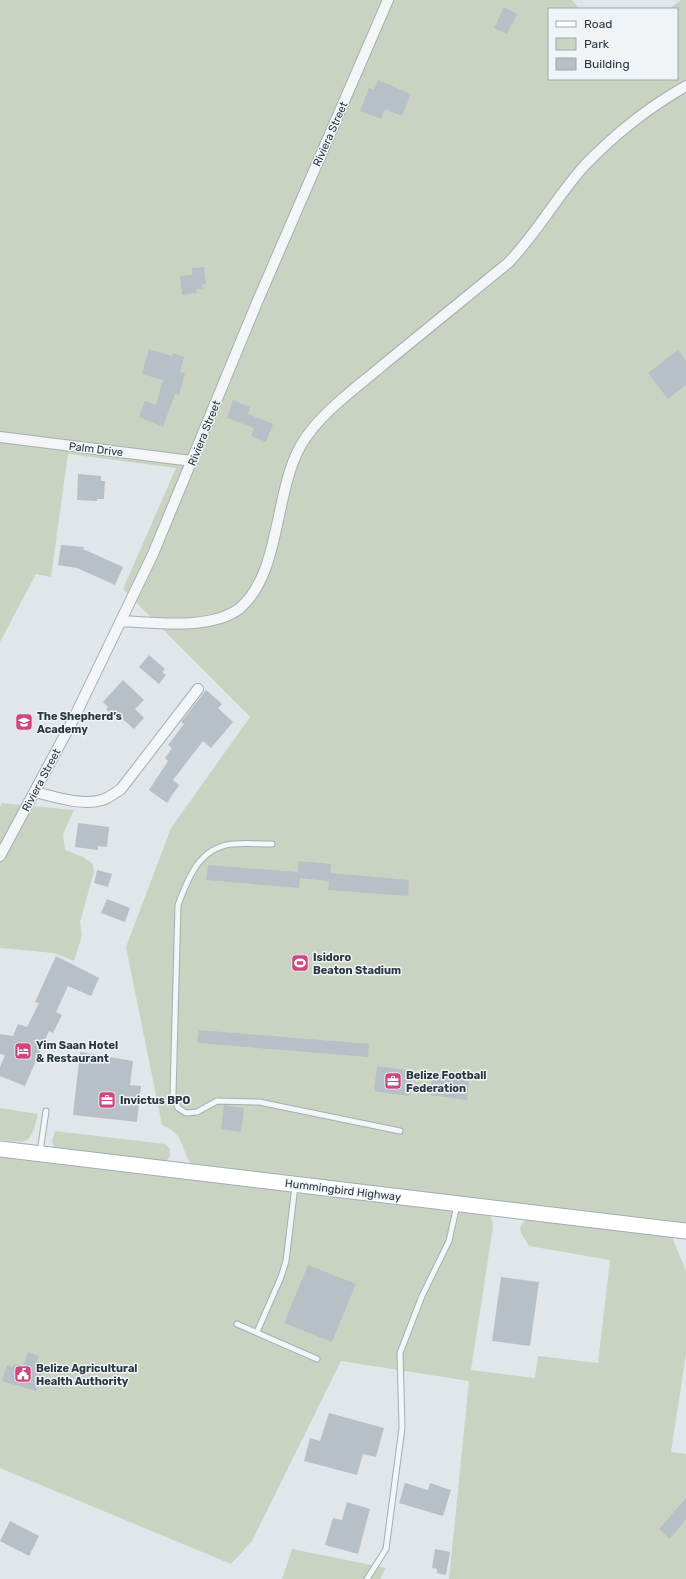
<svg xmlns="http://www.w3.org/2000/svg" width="686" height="1579" viewBox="0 0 686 1579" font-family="Rubik,sans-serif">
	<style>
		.green { fill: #cad3c1 }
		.building { fill: #b7c0c6 }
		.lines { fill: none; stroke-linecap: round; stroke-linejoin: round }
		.service-casing { stroke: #a5aeb3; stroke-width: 7 }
		.minor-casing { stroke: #a5aeb3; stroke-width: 12 }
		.primary-casing { stroke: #9fadb4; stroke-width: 17 }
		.service { stroke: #f3f5f7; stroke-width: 5 }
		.minor { stroke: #f3f5f7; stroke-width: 10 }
		.primary { stroke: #fff; stroke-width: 15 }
		.labels { text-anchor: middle; stroke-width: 3; stroke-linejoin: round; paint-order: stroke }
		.street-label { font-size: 11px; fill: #293740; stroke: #f0f4f6 }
		.poi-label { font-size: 11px; font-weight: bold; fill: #293740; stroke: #f0f4f6; text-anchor: start }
	</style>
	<rect width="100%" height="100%" fill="#e0e6e9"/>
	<path class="green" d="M0,0H572L580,9H549V79H677V9H669L681,0H686V1223L192,1165C184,1156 184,1143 176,1134C173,1130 166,1127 162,1125L126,947L171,828L250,717L123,589L176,468L68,454L51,577L36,574L0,642Z
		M2,803L74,810L63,834L65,850L83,857L93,864L94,872L80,922L82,936L74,961L54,953L0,948V807Z
		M0,1108L38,1114C30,1144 31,1143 0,1140Z
		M55,1131L165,1144L170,1149V1156L166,1162L54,1147L52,1141Z
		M0,1157L491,1216L493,1227L471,1370L535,1378L538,1356L598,1363L610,1260L529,1246L521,1233L520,1227L525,1220L672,1237L686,1271V1354L671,1452L686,1454V1579H449L469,1381L341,1361L252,1541L231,1564L0,1468Z
		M292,1549L386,1568L380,1579H282Z"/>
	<path class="building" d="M504,7L517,14L507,34L494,28Z
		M378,80L411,94L402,116L385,109L381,119L360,111L369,88L374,90Z
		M204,267L206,284L202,285L203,289H196L197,293L182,295L180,276L192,275V268Z
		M149,349L172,356L173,353L184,357L180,372L185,373L179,395L175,394L163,427L139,417L145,401L156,405L163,380L142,374Z
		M678,350L686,361V385L668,399L648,373Z
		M233,400L250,407L248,414L273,424L266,442L251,436L254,428L227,418Z
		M78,474L101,476V481H105L104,499H97V501L77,500Z
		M61,545L84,547L83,549L123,567L115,585L77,568L58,565Z
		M149,655L165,669L162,672L166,675L159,684L139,667Z
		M123,680L144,700L135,709L144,718L134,729L117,714L114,717L106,709L108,707L103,702Z
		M206,690L222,704L218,708L233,722L211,748L203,741L173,780L179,785L167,803L149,790L168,761L165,758L172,748L168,745L184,724L181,722Z
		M78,823L109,827L107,847L98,846V850L75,847Z
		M299,861L331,864L330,873L409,880L408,896L328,890L330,876L329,881L300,878L299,888L206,880L208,865L298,872Z
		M97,870L112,874L108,887L94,883Z
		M107,899L130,908L125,922L101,913Z
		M56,956L99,978L91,996L68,986L56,1012L62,1015L53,1033L49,1031L25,1086L0,1076V1067L5,1055L0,1054V1034L13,1036L18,1024L27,1027L39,1003L35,1002Z
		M199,1030L369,1044L368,1057L197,1043Z
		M80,1052L133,1061L130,1085L141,1086L137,1122L73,1115Z
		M377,1066L413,1071L409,1096L374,1091Z
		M432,1073L469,1079L467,1100L430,1095Z
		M224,1105L244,1108L241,1132L221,1129Z
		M308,1265L356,1284L332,1342L284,1323Z
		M501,1277L539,1282L530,1346L492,1341Z
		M28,1352L39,1356L37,1361L45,1363L36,1391L2,1381L7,1365L13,1367L14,1364L23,1366Z
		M329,1413L384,1428L376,1457L363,1454L357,1475L304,1461L310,1438L320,1441Z
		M405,1483L428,1490L430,1483L451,1490L443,1516L399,1503Z
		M686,1498V1519L670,1539L659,1529Z
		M347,1502L370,1509L358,1554L325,1545L333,1518L342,1520Z
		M10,1521L39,1536L29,1556L0,1541Z
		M435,1549L450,1552L446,1575L437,1573V1569L432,1568Z"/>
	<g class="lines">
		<defs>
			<path id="service" d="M272,844C259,844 245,843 232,844C199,848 188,878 178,905L173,1094L178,1108L186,1113L197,1112L217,1101L259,1102L400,1131
				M40,1152L46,1111
				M237,1324L317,1359
				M257,1332L281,1277L286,1261L295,1186
				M367,1579L386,1549L402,1428L400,1353L422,1296L449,1241L457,1205"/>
			<path id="minor" d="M0,437L192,461
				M122,621C155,623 213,630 240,608C281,573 274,492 301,445C320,413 355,389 383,365C425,331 466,297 508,263C537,233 557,196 585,165C614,135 649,107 686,86
				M35,792C55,797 82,806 102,800C109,798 115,793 121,789L198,689
				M0,856L73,720L153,554L258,300L388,0"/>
			<path id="primary" d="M0,1149L686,1231"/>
		</defs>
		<use href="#service" class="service-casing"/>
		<use href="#minor" class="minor-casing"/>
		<use href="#primary" class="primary-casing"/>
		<use href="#service" class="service"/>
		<use href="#minor" class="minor"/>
		<use href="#primary" class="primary"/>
	</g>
	<defs>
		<symbol id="school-square" viewBox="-11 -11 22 22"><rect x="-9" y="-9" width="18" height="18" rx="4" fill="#cd467c" stroke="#f0f4f6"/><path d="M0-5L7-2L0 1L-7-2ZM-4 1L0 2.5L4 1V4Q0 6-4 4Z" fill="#fff"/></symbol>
		<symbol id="stadium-square" viewBox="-11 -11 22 22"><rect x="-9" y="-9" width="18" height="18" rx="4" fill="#cd467c" stroke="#f0f4f6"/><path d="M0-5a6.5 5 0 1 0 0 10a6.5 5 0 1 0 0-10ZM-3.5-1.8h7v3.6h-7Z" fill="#fff"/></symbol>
		<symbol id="hotel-square" viewBox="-11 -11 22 22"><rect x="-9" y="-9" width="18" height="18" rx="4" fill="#cd467c" stroke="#f0f4f6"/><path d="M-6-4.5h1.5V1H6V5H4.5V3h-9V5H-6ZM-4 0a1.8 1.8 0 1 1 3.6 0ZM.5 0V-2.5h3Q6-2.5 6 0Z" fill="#fff"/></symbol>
		<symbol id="office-square" viewBox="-11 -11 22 22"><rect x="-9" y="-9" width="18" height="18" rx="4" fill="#cd467c" stroke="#f0f4f6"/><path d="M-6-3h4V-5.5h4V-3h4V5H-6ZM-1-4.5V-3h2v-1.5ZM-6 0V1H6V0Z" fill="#fff"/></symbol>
		<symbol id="civic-square" viewBox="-11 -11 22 22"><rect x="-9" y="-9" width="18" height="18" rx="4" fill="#cd467c" stroke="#f0f4f6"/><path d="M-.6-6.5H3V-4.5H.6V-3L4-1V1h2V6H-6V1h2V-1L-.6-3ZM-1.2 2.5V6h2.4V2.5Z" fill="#fff"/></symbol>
	</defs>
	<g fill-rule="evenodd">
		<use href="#school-square" x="14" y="712" width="20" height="20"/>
		<use href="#stadium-square" x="290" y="953" width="20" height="20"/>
		<use href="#hotel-square" x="13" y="1041" width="20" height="20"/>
		<use href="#office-square" x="383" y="1071" width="20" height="20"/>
		<use href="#office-square" x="97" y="1090" width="20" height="20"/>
		<use href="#civic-square" x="13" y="1364" width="20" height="20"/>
	</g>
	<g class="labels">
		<g class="street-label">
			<text transform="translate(330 134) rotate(-66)" y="4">Riviera Street</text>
			<text transform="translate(204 433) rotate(-68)" y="4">Riviera Street</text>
			<text transform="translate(96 449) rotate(7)" y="4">Palm Drive</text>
			<text transform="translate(41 780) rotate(-62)" y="4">Riviera Street</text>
			<text transform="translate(343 1190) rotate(7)" y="4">Hummingbird Highway</text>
		</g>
		<g class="poi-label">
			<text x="37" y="720">The Shepherd’s<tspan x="37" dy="13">Academy</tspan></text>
			<text x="313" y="961">Isidoro<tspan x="313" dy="13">Beaton Stadium</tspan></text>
			<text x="36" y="1049">Yim Saan Hotel<tspan x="36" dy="13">&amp; Restaurant</tspan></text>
			<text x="406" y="1079">Belize Football<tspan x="406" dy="13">Federation</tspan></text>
			<text x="120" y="1104">Invictus BPO</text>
			<text x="36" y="1372">Belize Agricultural<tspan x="36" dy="13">Health Authority</tspan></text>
		</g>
	</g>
	<rect x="548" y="8" width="130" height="72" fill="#f0f4f6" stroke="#a0a8ad"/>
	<rect x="556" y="21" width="20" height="6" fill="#ffffff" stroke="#a0a8ad"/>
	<text x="584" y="28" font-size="12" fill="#293740">Road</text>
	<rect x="556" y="38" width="20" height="12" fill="#cad3c1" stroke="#a0a8ad"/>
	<text x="584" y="48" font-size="12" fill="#293740">Park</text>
	<rect x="556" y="58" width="20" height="12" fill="#b7c0c6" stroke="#a0a8ad"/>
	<text x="584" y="68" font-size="12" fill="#293740">Building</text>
</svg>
